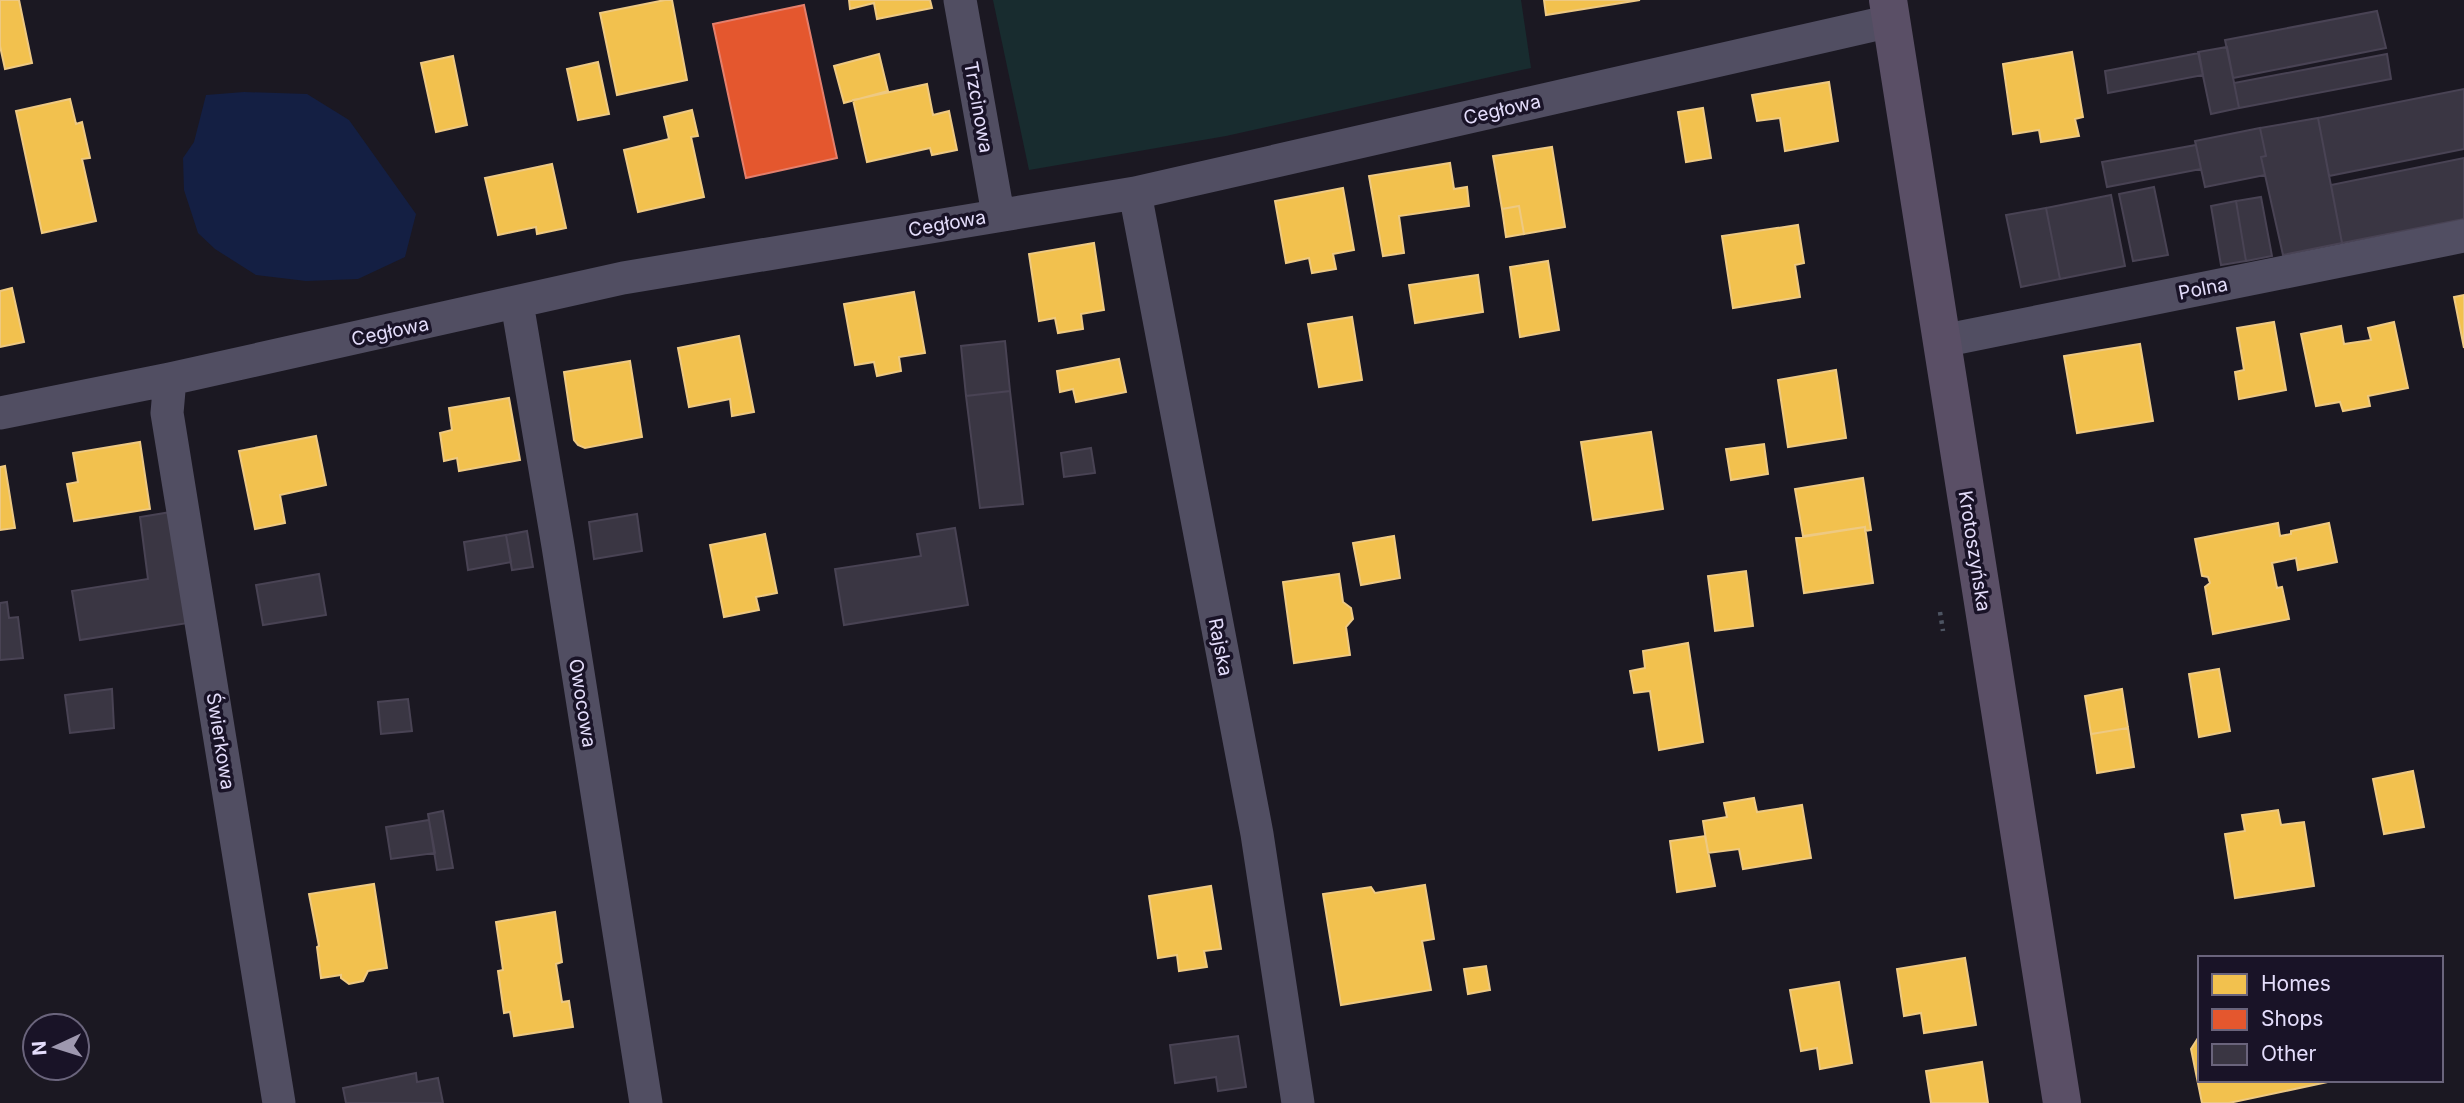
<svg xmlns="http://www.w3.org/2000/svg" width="2464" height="1103" viewBox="0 0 2464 1103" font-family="Inter,sans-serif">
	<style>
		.green { fill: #182c2f }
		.water { fill: #141f43 }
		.homes { fill: #f2c14e; stroke: #eec982; stroke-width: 2 }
		.shops { fill: #e4572e; stroke: #e47f6c; stroke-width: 2 }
		.building { fill: #3a3643; stroke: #494354; stroke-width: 2 }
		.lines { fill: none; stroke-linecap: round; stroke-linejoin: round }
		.path { stroke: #4d5462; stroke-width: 4.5; stroke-dasharray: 3.5 5; stroke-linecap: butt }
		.minor { stroke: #514e62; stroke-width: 33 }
		.primary { stroke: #5a4f66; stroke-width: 38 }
		.labels { text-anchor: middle; stroke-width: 7; stroke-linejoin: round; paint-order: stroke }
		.street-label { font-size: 19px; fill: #e4ddfb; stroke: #191327 }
	</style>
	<rect width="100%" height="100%" fill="#1b1822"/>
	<path class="green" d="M993,0H1521L1531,68L1226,136L1029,170Z"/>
	<path class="water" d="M244,92L307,94L349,120L416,214L405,257L358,279L306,281L256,275L215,249L198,233L184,190L183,158L194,142L206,95Z"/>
	<path class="homes" d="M0,0H19L32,63L5,69L0,46Z
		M665,0H672L687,80L617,95L600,13Z
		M849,0H930L932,8L877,19L874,3L850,9Z
		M1544,0H1640L1546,15Z
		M2072,52L2083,117L2075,119L2079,136L2041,142L2039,130L2013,134L2003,64Z
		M879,54L888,91L844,103L834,66Z
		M453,56L467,125L436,132L421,63Z
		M598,62L609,114L578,120L567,69Z
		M1829,82L1838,141L1785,151L1780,118L1757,121L1752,95Z
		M927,84L933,115L949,111L957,150L932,155L930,148L867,162L853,100Z
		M70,99L76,124L82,122L90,158L82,159L96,221L42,233L16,111Z
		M1703,108L1711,158L1686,162L1678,112Z
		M692,110L698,136L691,137L704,197L638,212L624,150L669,139L664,117Z
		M1552,147L1565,227L1524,234L1519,206L1502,209L1493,156Z
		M1450,163L1454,189L1467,187L1469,206L1399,216L1404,253L1383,256L1369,176Z
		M552,164L566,228L537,234L536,227L498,235L485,178Z
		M1343,188L1354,250L1333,254L1336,269L1312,273L1309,258L1286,263L1275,201Z
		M1519,206L1524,234L1506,237L1502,209Z
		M1798,225L1804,263L1795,265L1800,297L1733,308L1722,236Z
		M1094,243L1104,310L1081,314L1083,329L1058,333L1055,318L1039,321L1029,254Z
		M1548,261L1559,330L1520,337L1510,267Z
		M1478,275L1483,312L1415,323L1409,285Z
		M12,288L24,342L0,347V291Z
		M914,292L925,353L899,357L901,371L877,376L874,362L855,365L844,304Z
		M2464,295V348L2454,297Z
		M1352,317L1362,380L1319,387L1308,324Z
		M2274,322L2286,390L2239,399L2235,372L2244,370L2237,328Z
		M2394,322L2408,388L2368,396L2370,406L2343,411L2340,402L2316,406L2301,334L2341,326L2344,344L2371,340L2368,328Z
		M739,336L754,412L732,416L730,399L689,407L678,348Z
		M2140,344L2153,421L2077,433L2064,356Z
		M1119,359L1126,392L1076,402L1073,389L1060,392L1057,371Z
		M630,361L642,437L585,448L578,445L574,440L564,372Z
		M1836,370L1846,438L1788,447L1778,380Z
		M509,398L520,460L459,471L457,458L444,461L440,433L452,430L449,408Z
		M1651,432L1663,509L1593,520L1581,442Z
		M316,436L326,485L280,495L285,523L255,529L239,451Z
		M140,442L150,509L74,521L67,484L78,482L73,453Z
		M1764,444L1768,474L1731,480L1726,449Z
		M5,466L15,528L0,530V467Z
		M1863,478L1871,530L1865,531V527L1803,536L1795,489Z
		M2278,523L2280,536L2291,534V531L2329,523L2337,562L2298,570L2296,558L2272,563L2277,588L2282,587L2289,619L2213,634L2205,587L2210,583L2208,577L2202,576L2195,539Z
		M1865,527L1873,583L1804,593L1796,538Z
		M765,534L777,593L756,597L759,610L724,617L710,545Z
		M1394,536L1400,578L1361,585L1353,543Z
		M1746,571L1753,626L1715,631L1708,576Z
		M1339,574L1343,602L1351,608L1353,619L1346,627L1350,655L1294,663L1283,582Z
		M1688,643L1703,742L1659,750L1650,691L1634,693L1630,671L1645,668L1643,651Z
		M2219,669L2230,731L2199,737L2189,674Z
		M2122,689L2128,728L2091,734L2085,696Z
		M2128,728L2134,767L2097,773L2091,734Z
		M2413,771L2424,827L2384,834L2373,779Z
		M1754,798L1757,812L1802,805L1811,858L1743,869L1739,849L1708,853L1703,821L1727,817L1724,803Z
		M2278,810L2281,825L2304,822L2314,886L2235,898L2225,834L2245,831L2242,815Z
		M1705,836L1715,886L1677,892L1670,841Z
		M374,884L387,968L368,971L363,981L349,984L341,978V975L321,978L317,947L319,946L309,894Z
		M1425,885L1434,939L1422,941L1431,990L1341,1005L1323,894L1371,887L1375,893Z
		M1211,886L1221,949L1204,951L1207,967L1179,971L1177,955L1158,958L1149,896Z
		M555,912L562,962L556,964L562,1002L569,1001L573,1027L514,1036L510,1012L504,1013L498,971L503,970L496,922Z
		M1965,958L1976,1025L1924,1033L1921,1013L1904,1016L1897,969Z
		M1486,966L1490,990L1468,994L1464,969Z
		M1839,982L1852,1063L1820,1069L1817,1048L1801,1051L1790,990Z
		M2200,1035V1080H2337L2229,1103H2202L2191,1049Z
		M1982,1062L1988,1103H1931L1926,1071Z"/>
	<path class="shops" d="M804,5L837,158L746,178L713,24Z"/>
	<path class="building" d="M2377,11L2386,48L2233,78L2225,40Z
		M2227,47L2239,108L2211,114L2198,52Z
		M2199,53L2203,75L2108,93L2105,71Z
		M2387,54L2391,79L2239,108L2234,83Z
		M2464,89V149L2329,176L2318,118Z
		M2318,118L2342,243L2283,255L2261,157L2266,156L2260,128Z
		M2260,128L2266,156L2261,157L2265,175L2205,187L2195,141Z
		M2196,145L2201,169L2107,187L2102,162Z
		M2464,158V219L2342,243L2331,185Z
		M2154,187L2168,255L2133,261L2119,194Z
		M2111,195L2125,266L2060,279L2046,208Z
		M2261,197L2272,256L2246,261L2236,201Z
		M2236,201L2246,261L2221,265L2211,206Z
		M2046,208L2060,279L2021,287L2006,215Z
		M1005,341L1010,391L966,396L961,346Z
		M1010,391L1023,504L980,508L966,396Z
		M1091,448L1095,473L1064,477L1061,453Z
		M171,512L188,623L80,640L72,591L148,579L140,517Z
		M637,514L642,551L594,559L589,522Z
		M955,528L968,605L844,625L835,569L921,556L917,534Z
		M527,531L533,567L512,570L506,535Z
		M506,535L511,562L468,570L464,542Z
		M319,574L326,615L263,625L256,585Z
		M7,602L9,618L18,617L23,658L0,660V603Z
		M112,689L114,728L70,733L65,695Z
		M408,699L412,731L381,734L378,702Z
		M443,811L453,868L437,870L428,814Z
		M429,820L435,853L391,859L386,827Z
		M1238,1036L1246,1087L1218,1091L1216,1077L1175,1083L1170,1045Z
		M416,1073L417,1082L438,1078L443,1103H346L343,1088Z"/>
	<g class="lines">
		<path class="path" d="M1940,612L1943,631"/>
		<path class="minor" d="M960,0L998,214
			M1135,193L1257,834L1298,1103
			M517,303L558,546L646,1103
			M1942,341L2464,236
			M170,379L167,413L279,1103
			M0,413L170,379L623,278L1135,193L1891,21"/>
		<path class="primary" d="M1888,0L2062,1103"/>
	</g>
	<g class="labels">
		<g class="street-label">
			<text transform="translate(979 107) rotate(80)" y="7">Trzcinowa</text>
			<text transform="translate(1502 109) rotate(-13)" y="7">Cegłowa</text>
			<text transform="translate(947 223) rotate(-10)" y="7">Cegłowa</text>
			<text transform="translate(2203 288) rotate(-11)" y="7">Polna</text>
			<text transform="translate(390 331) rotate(-12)" y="7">Cegłowa</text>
			<text transform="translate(1975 551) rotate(81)" y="7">Krotoszyńska</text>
			<text transform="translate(1221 647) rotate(79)" y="7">Rajska</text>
			<text transform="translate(583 703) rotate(81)" y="7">Owocowa</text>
			<text transform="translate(221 741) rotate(81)" y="7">Świerkowa</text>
		</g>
	</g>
	<rect x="2198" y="956" width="245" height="126" fill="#191327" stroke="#6a647c" stroke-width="2"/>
	<rect x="2212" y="974" width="35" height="21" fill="#f2c14e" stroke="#6a647c" stroke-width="2"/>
	<text x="2261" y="991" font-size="21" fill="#e4ddfb">Homes</text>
	<rect x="2212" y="1009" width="35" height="21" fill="#e4572e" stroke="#6a647c" stroke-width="2"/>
	<text x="2261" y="1026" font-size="21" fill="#e4ddfb">Shops</text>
	<rect x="2212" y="1044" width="35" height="21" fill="#3a3643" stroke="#6a647c" stroke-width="2"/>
	<text x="2261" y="1061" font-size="21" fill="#e4ddfb">Other</text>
	<g transform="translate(56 1047) rotate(266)"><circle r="33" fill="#191327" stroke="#6a647c" stroke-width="2"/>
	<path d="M0-5L12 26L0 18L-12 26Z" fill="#9e98af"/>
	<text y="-10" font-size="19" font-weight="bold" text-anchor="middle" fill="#e4ddfb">N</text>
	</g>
</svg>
